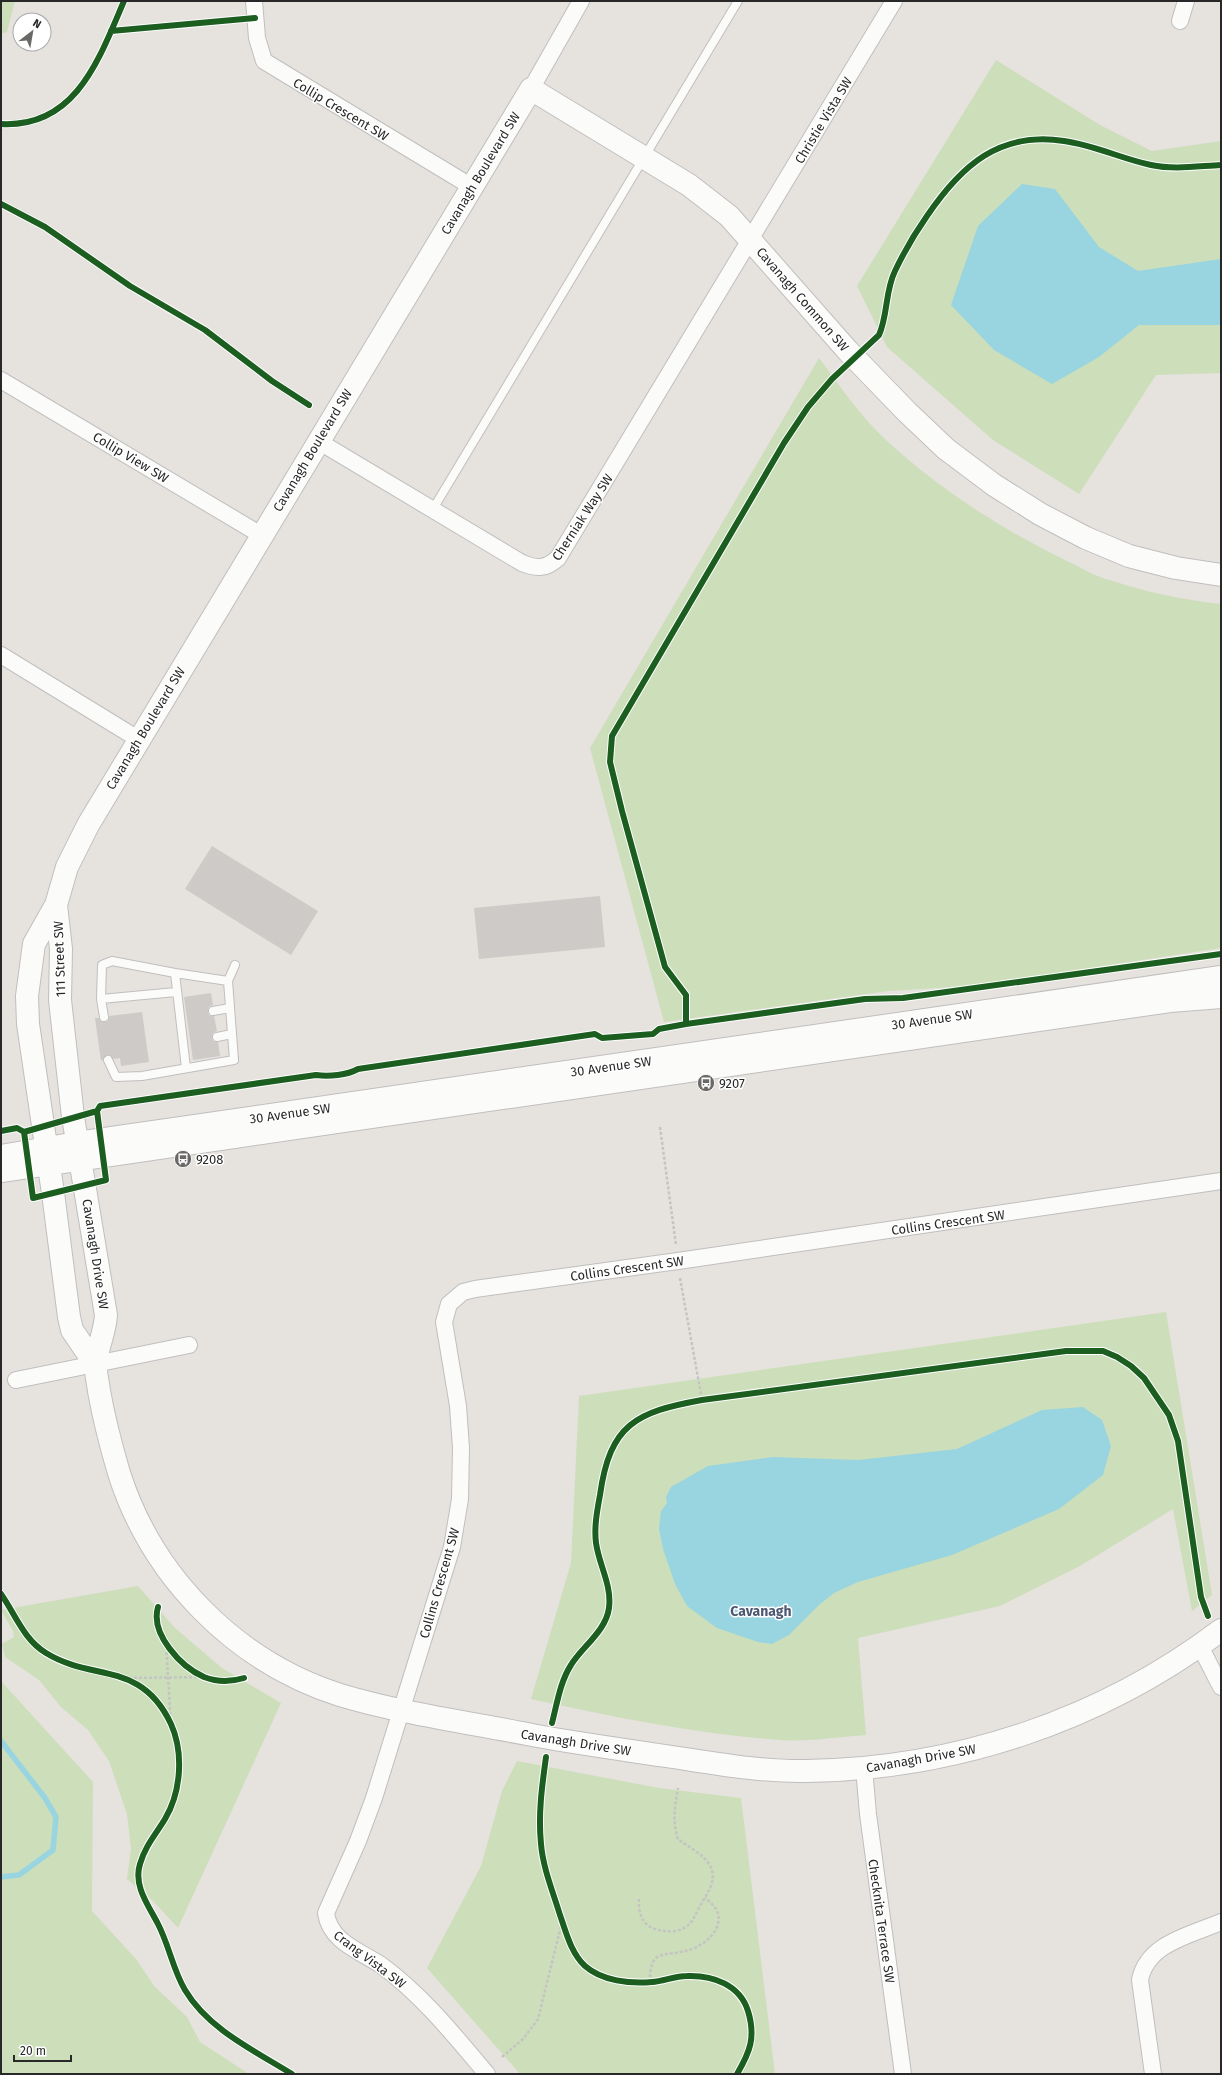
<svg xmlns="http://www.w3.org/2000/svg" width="1222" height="2075" viewBox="0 0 1222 2075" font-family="'Fira Sans',sans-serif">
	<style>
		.green { fill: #cddeba }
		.water { fill: #98d5e0 }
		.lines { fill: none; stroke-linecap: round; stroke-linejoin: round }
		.stream { stroke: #98d5e0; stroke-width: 5.5 }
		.building { fill: #cdcac7 }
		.lane-casing { stroke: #c0bfbf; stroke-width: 10 }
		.street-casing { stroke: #c0bfbf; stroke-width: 18 }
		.secondary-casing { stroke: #c0bfbf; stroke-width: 24 }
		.path { stroke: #c4c4c3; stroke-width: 2.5; stroke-dasharray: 3 2; stroke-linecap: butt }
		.lane { stroke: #fbfbfa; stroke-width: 8 }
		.street { stroke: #fbfbfa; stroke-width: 16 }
		.secondary { stroke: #fbfbfa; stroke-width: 22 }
		.cycleway-casing { stroke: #fff; stroke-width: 8 }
		.cycleway { stroke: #1b5e20; stroke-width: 6 }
		.labels { text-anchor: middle; stroke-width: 3; stroke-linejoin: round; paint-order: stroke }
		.street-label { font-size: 13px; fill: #282828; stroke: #fff }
		.poi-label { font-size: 13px; fill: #282828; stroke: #fff; text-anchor: start }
		.neighbourhood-label { font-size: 14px; font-weight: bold; fill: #4d5873; stroke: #fff }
	</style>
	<rect width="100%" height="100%" fill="#e6e2de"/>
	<path class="green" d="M1,1H15L7,32L1,34Z
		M996,60L1100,125L1152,151L1221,141V373L1156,375L1079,494L993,440L887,347L857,286Z
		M819,358C840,386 860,416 886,440C939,489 1003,530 1067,561C1080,567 1092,575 1106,579C1143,591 1182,600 1221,604V948L972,986L888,991L664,1022L590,748Z
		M1166,1312L1212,1595L1192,1611L1173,1509L1080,1566L1000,1606L858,1638L866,1735C838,1737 808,1742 780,1740C696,1734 613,1717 531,1699L571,1563L579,1396Z
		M138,1586L175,1628L222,1668L281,1703L178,1928L153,1901L127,1879L131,1849L127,1814L109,1761L88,1730L61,1707L39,1680L5,1657L2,1644L14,1637L13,1631L1,1610Z
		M1,1681L93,1782L92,1911L136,1959L155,1987L187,2017L200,2042L249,2074H1Z
		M517,1761L659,1788L741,1798L775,2074H520L427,1968L481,1866L502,1791Z"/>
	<path class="water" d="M1022,184L1055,189L1099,247L1138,271L1221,259V325H1139L1099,357L1052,384L994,350L951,305L978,226Z
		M1083,1407L1102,1420L1111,1446L1103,1475L1059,1509L952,1555L858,1582L834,1593L820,1604L789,1635L772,1644L758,1642L717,1628L687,1606L675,1584L663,1549L659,1529L661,1511L667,1503L666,1497L671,1487L708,1466L773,1457L858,1460L957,1449L1042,1410Z"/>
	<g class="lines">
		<path class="stream" d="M1,1741L45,1798L56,1817L53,1850L19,1875L1,1877"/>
	</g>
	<path class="building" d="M212,846L318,911L291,955L185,889Z
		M600,896L605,947L479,959L474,908Z
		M211,993L213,1005L209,1007L208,1012L209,1015L214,1016L217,1031L213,1033L212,1038L213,1041L218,1042L220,1056L193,1060L184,997Z
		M142,1012L149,1062L121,1066L120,1058L114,1059L108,1055L101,1061L95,1018H99L105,1022L108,1021L109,1016Z"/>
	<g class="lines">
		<defs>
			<path id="lane" d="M433,509L738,1
				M175,973L186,1068
				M228,981L235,965
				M101,999L176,992
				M213,1011L230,1008
				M104,1017L101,999L102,965L112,961L175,973L228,981L234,1060L142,1076L116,1077L108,1060
				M217,1037L232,1034"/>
			<path id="street" d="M254,1L257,38L264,61L472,187
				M1180,21L1186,1
				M531,89L581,1
				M1,380L261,535
				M318,441L522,563C537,569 546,569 558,558L894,1
				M1,655L138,739
				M16,1380L189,1345
				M1200,1646L1221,1687
				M864,1768L868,1814L903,2074
				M487,2074C454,2035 422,1995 381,1965C360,1951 330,1942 326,1913L358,1841L374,1798L452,1547L460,1499L461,1448L458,1406L444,1322L449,1304L463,1292L475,1289L678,1261L1221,1181
				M1153,2074L1140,1980C1147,1943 1191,1935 1221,1922"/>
			<path id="secondary" d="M56,905L61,949L60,1000L73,1117L106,1315C105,1333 97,1347 96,1363C95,1372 98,1382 99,1391C104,1419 111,1446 119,1473C152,1577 236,1662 340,1695C400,1713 465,1722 527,1734C573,1743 620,1749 666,1756C713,1763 760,1772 807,1771C956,1769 1102,1720 1221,1630
				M1,1156L77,1143L1221,977
				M1,1171L1170,1001L1221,997
				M95,1364L72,1330L69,1317L53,1193L28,1024L27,996L34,944L56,905L67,867L88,825L531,89L689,185L729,216L848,351L907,412L946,449L994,485L1040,514L1086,538L1129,556L1176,568L1221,575"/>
		</defs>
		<use href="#lane" class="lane-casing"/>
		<use href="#street" class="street-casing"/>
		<use href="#secondary" class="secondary-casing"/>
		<path class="path" d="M660,1127L676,1245
			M680,1278L702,1400
			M166,1642L171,1726
			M124,1678L205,1677
			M639,1899C638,1919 646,1930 666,1931C672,1932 679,1931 684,1928C693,1923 695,1915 700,1906C707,1893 719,1880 709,1864C702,1853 688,1847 678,1839C672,1822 675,1806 678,1788
			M650,1982C650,1974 650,1964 656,1958C662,1953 672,1954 680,1952C695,1950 711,1941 717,1927C722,1913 715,1906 705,1898
			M502,2057L523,2039L538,2019L562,1922"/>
		<use href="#lane" class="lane"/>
		<use href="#street" class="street"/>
		<use href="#secondary" class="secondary"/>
		<defs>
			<path id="cycleway" d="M111,31L255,18
				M1,124C76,128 99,59 124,1
				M1,204L45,227L130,286L205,330L272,381L309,405
				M686,1024V995L665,967L622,811L610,762L612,736L784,443L808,407L832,379L879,335C888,315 885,291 895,271C904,252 915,233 927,216C961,166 999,131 1064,141C1094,145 1122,159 1151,165C1174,170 1199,166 1221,165
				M1,1131L17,1128L24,1132L97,1111L100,1106L316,1075C329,1077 347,1075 358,1069L595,1034L602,1038L653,1034L659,1029L686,1024L865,999L903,998L1221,954
				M24,1132L33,1198L106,1180L97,1111
				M1,1594C15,1614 24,1640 46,1653C93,1682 141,1660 171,1724C184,1753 181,1792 165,1819C156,1834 145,1846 140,1864C133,1886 149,1906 158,1924C169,1945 173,1970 185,1990C208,2029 255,2051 292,2074
				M158,1607C150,1634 181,1667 204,1677C217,1682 231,1682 244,1678
				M552,1723C557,1704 560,1682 571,1665C582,1647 606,1631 609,1608C612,1585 599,1565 596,1543C594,1527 597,1511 600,1495C610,1424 636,1412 702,1400L1066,1351H1103L1117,1357L1131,1366L1144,1378L1169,1415L1178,1441L1201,1597L1208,1616
				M546,1757C542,1786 538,1814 541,1844C543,1868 553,1892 560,1915C566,1932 571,1953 585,1966C602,1981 630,1984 652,1982C664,1981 675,1976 687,1976C713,1975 740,1985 748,2011C756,2037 750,2052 737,2074"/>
		</defs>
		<use href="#cycleway" class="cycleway-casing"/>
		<use href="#cycleway" class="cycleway"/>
	</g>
	<defs>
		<symbol id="bus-disc" viewBox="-11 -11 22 22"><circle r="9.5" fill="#6a6968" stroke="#fff"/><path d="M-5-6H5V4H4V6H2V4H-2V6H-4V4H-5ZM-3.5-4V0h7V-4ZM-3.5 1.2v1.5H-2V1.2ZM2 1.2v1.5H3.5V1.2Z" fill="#fff"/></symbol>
	</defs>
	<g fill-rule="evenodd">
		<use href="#bus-disc" x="696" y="1073" width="20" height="20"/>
		<use href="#bus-disc" x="173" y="1149" width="20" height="20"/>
	</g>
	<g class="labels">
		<g class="street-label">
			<text transform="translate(341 109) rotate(31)" y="5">Collip Crescent SW</text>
			<text transform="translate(823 120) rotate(-59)" y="5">Christie Vista SW</text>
			<text transform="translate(480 173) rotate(-59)" y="5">Cavanagh Boulevard SW</text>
			<text transform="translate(803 299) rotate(49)" y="5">Cavanagh Common SW</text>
			<text transform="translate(312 450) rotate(-59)" y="5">Cavanagh Boulevard SW</text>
			<text transform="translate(131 457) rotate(31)" y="5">Collip View SW</text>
			<text transform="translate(582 517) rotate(-57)" y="5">Cherniak Way SW</text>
			<text transform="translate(145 728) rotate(-59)" y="5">Cavanagh Boulevard SW</text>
			<text transform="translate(59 959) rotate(-92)" y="5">111 Street SW</text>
			<text transform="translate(932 1019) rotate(-8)" y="5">30 Avenue SW</text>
			<text transform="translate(611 1066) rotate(-8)" y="5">30 Avenue SW</text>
			<text transform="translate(290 1113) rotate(-8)" y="5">30 Avenue SW</text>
			<text transform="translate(948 1222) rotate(-8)" y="5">Collins Crescent SW</text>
			<text transform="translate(96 1254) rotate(81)" y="5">Cavanagh Drive SW</text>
			<text transform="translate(627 1268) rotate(-8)" y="5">Collins Crescent SW</text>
			<text transform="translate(439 1583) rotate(-74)" y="5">Collins Crescent SW</text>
			<text transform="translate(576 1742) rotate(9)" y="5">Cavanagh Drive SW</text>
			<text transform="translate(921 1758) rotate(-10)" y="5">Cavanagh Drive SW</text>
			<text transform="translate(882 1921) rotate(82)" y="5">Checknita Terrace SW</text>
			<text transform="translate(370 1959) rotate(37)" y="5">Crang Vista SW</text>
		</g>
		<g class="poi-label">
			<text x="719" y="1088">9207</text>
			<text x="196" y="1164">9208</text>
		</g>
		<g class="neighbourhood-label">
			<text x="761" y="1616">Cavanagh</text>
		</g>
	</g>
	<rect width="1222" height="2075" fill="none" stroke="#282828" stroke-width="4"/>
	<g transform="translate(32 32) rotate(31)"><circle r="19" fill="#ffffff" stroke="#a9a9a9"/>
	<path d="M0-3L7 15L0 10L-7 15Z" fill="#6a6968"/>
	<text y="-6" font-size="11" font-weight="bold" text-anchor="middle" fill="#282828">N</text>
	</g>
	<path d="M14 2055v6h57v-6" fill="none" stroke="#282828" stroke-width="2"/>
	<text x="20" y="2055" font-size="12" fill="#282828" stroke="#ffffff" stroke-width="3" paint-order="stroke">20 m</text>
</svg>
